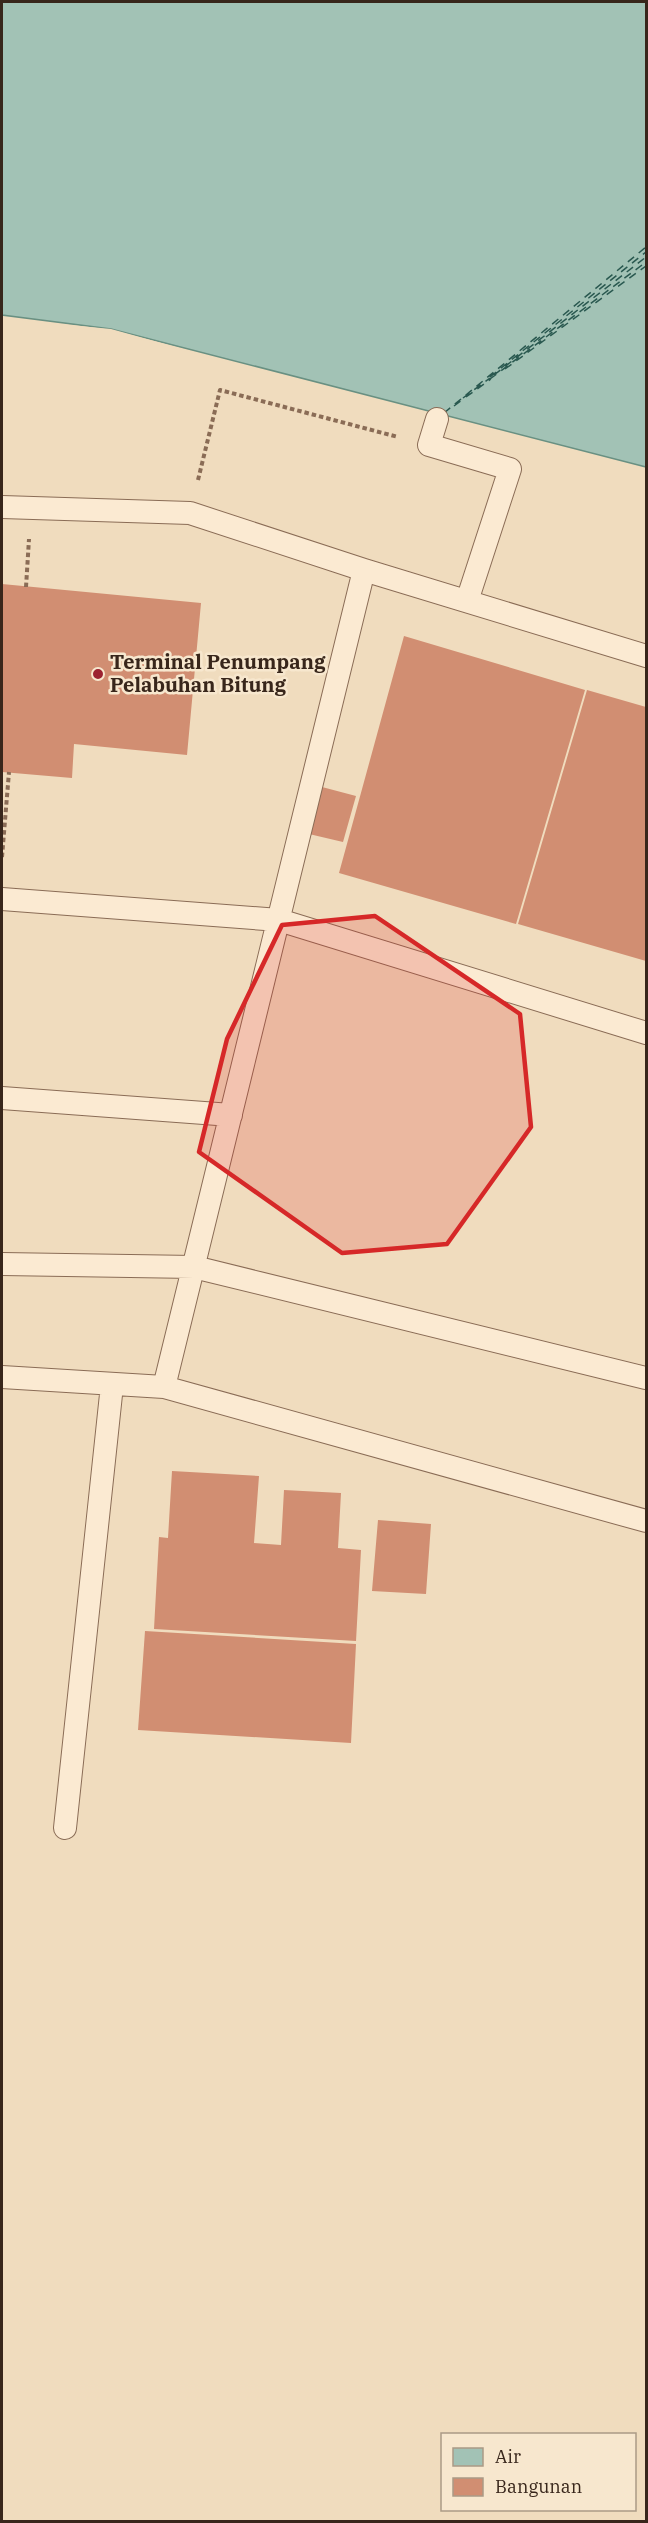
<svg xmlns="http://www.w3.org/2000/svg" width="648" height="2523" viewBox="0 0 648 2523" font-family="'IBM Plex Serif',serif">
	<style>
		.water { fill: #a2c2b5; stroke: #699082; stroke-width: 1.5 }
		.pier { fill: #f0dcbe }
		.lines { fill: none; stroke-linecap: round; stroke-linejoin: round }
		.ferry { stroke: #2a5950; stroke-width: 1.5; stroke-dasharray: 8 6; stroke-linecap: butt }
		.building { fill: #d18e72 }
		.lane-casing { stroke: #8a6c56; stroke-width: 24 }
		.path { stroke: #8a6c56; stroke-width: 4; stroke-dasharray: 4.5 3; stroke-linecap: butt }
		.lane { stroke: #fbead2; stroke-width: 22 }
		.marked { fill: #d62828; fill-opacity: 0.2; stroke: #d62828; stroke-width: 4.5; stroke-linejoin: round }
		.poi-dot { fill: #9c2231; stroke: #f7e7ce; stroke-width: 2 }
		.labels { text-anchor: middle; stroke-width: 5; stroke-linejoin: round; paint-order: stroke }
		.poi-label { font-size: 20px; font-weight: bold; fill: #38261b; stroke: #f7e7ce; text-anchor: start }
	</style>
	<rect width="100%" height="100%" fill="#f0dcbe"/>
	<path class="water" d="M2,2H646V467L111,329L2,315Z"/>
	<path class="pier" d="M8,319L111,329L298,381L110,332Z"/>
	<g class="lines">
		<path class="ferry" d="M505,369L646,266
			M494,375L646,257
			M490,377L646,252
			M490,379L646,262
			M466,397L491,379
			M463,398L490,378
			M454,406L462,400
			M444,413L646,247"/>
	</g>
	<path class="building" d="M2,584L201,603L187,755L74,744L72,778L2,772Z
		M404,636L585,690L516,924L339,873Z
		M587,690L646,707V961L518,924Z
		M322,787L356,796L343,842L309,834Z
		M172,1471L259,1476L254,1543L281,1545L284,1490L341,1493L338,1548L361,1550L356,1641L154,1629L159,1537L168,1538Z
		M378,1520L431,1524L426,1594L372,1591Z
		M145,1631L356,1644L351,1743L138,1730Z"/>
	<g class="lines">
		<defs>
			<path id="lane" d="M437,419L429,445L510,469L467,601
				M2,507L190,513L364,570L646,656
				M2,899L279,920L646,1033
				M2,1098L231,1115
				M2,1264L194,1267L646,1378
				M2,1377L164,1387L646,1521
				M164,1387L364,570
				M65,1828L112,1385"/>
		</defs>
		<use href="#lane" class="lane-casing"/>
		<path class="path" d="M198,480L220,390L398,437
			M26,587L29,539
			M2,857L9,772"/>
		<use href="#lane" class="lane"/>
	</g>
	<path class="marked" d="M375,916L520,1014L531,1127L447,1244L342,1253L199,1152L227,1039L282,925Z"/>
	<circle class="poi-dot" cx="98" cy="674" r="6"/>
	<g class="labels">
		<g class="poi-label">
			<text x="110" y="669">Terminal Penumpang<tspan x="110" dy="23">Pelabuhan Bitung</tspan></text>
		</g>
	</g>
	<rect width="648" height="2523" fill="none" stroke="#38261b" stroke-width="6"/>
	<rect x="441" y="2433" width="195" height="78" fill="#f7e7ce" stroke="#ab9a86" stroke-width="1.5"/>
	<rect x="453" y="2448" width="30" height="18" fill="#a2c2b5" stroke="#ab9a86" stroke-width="1.5"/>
	<text x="495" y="2463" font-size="18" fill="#38261b">Air</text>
	<rect x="453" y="2478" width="30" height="18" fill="#d18e72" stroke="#ab9a86" stroke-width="1.5"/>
	<text x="495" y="2493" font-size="18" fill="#38261b">Bangunan</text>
</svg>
